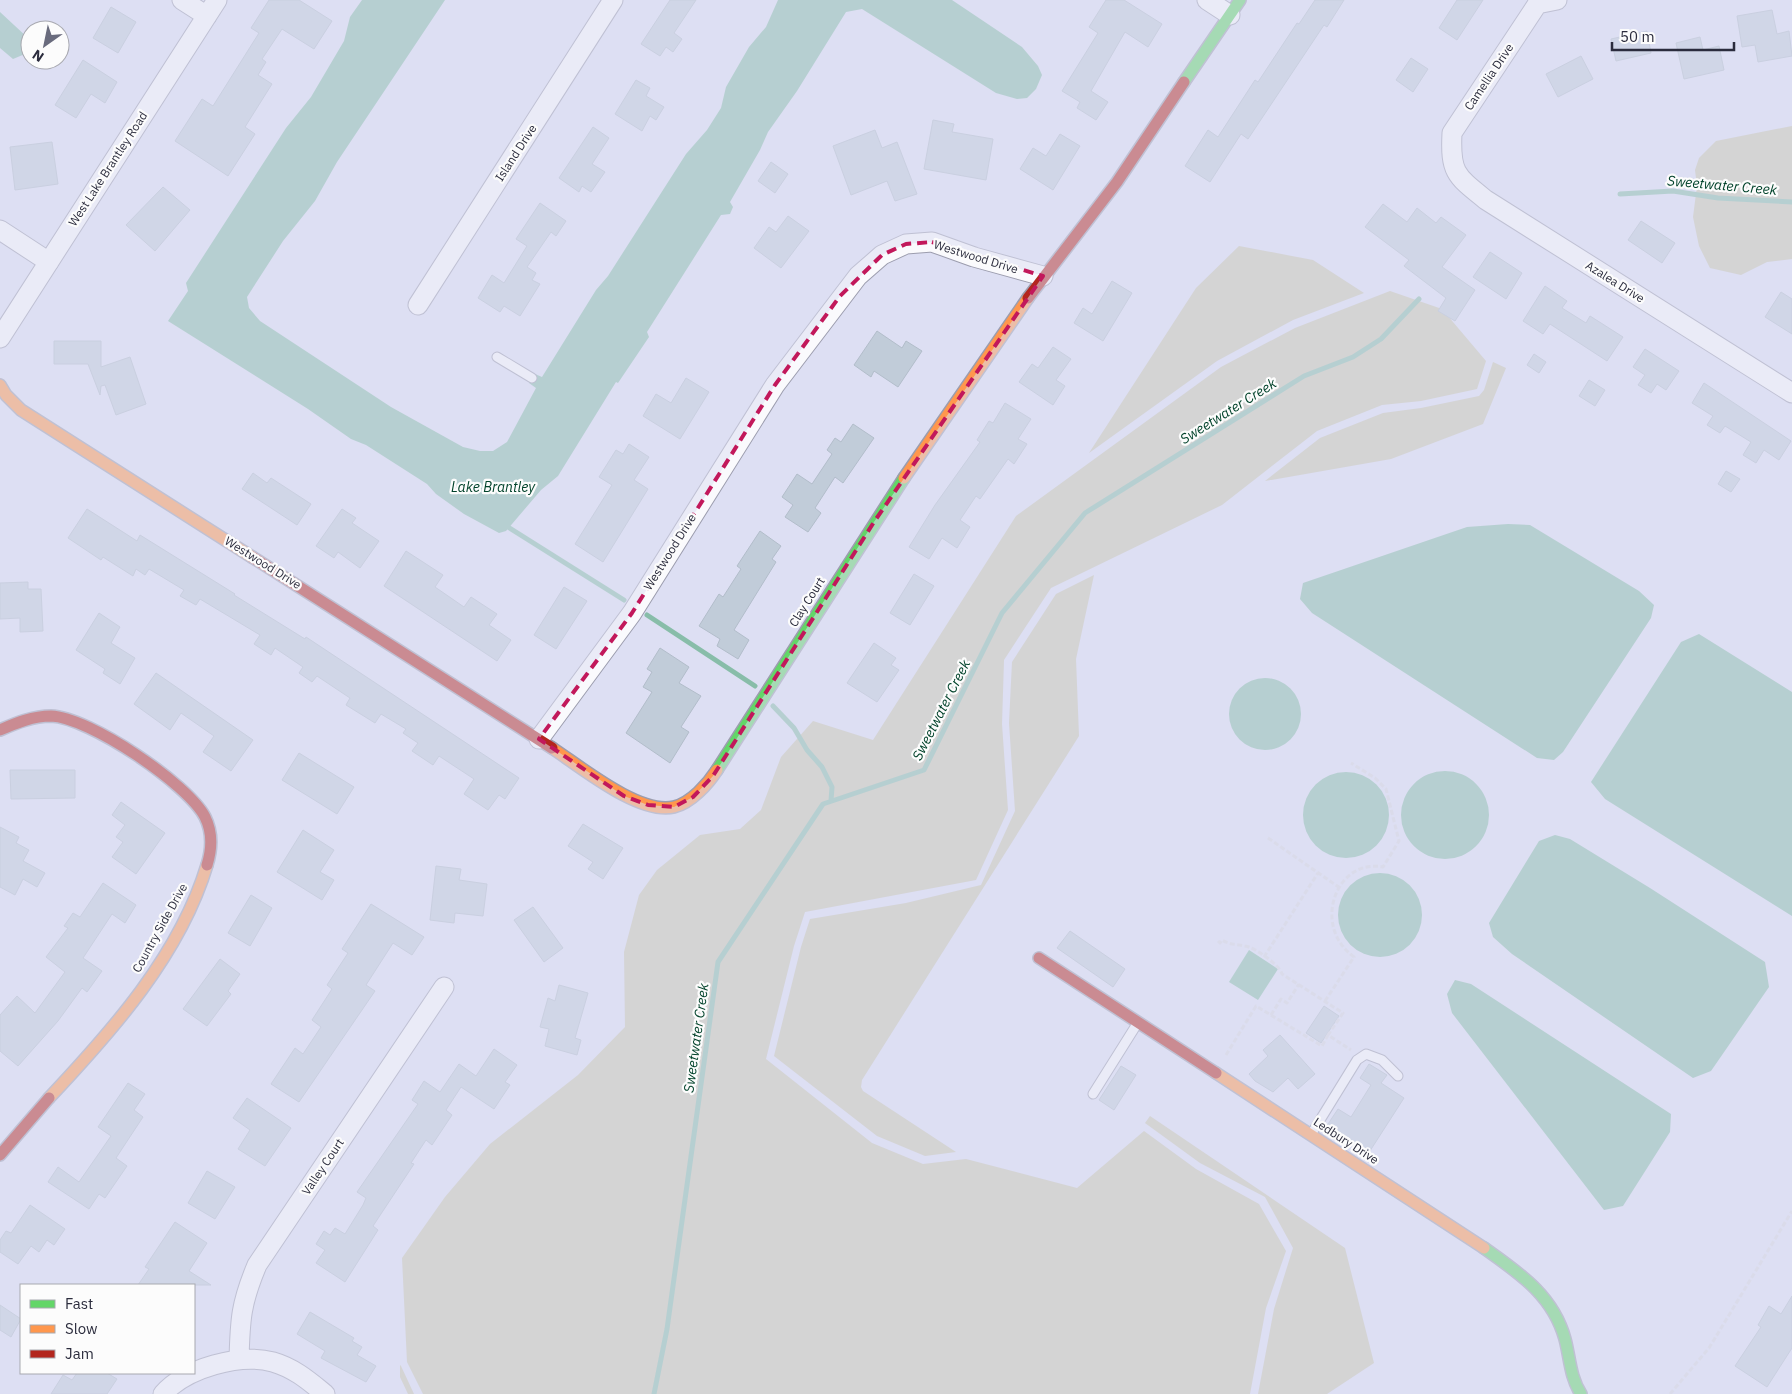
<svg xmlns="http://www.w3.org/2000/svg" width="1792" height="1394" viewBox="0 0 1792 1394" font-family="'IBM Plex Sans',sans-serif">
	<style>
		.green { fill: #cac7b0 }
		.water { fill: #88bda9 }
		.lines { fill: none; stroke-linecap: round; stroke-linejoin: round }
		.stream { stroke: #88bda9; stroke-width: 5 }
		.building { fill: #c1ccd9; stroke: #b2bdca }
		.lane-casing { stroke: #9c9dae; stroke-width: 11 }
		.street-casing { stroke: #9c9dae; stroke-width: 21 }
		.fast-casing { stroke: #9c9dae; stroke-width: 14 }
		.slow-casing { stroke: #9c9dae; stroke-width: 14 }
		.jam-casing { stroke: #9c9dae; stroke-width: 14 }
		.path { stroke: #d8d8df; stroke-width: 3; stroke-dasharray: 5 2.5; stroke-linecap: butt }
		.lane { stroke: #fafafd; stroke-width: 9 }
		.street { stroke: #fafafd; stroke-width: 19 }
		.fast { stroke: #63d668; stroke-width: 11 }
		.slow { stroke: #ff974d; stroke-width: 11 }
		.jam { stroke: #b3261e; stroke-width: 11 }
		.marked { fill: none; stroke: #c2185b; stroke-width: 4; stroke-dasharray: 10 6; stroke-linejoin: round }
		.labels { text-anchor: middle; stroke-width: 4.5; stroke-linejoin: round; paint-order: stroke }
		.street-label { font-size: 12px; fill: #2b2c3d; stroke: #fcfcfc }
		.water-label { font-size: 14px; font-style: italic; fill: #00422a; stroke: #fcfcfc }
	</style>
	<rect width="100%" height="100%" fill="#dddff3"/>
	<path class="green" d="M1792,126V259L1767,262L1741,275L1710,268L1699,246L1693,217L1697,186L1695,170L1699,158L1716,141Z
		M1239,246L1313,260L1364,293L1293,320L1217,361L1089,453L1196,288Z
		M1390,291L1442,309L1486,361L1477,389L1421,401L1382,405L1317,431L1222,505L1051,588L1004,660L1002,724L1008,810L976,880L805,912L794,946L766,1059L872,1143L923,1164L966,1159L1077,1188L1144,1131L1196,1169L1259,1204L1286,1251L1266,1308L1250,1394H423L407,1362L402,1258L445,1197L490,1144L578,1075L625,1027L624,952L639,895L657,870L700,835L740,829L761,810L781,757L813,721L873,740L1016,516L1221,367L1295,328Z
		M1493,362L1506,368L1483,424L1391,459L1265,481L1320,438L1383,413L1421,408L1479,396L1484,390Z
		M1094,575L1076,659L1079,736L862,1080L861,1087L863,1091L956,1152L925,1156L877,1136L774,1056L801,947L810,919L906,903L981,885L1015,811L1009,723L1012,662L1056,594Z
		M1150,1116L1345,1248L1374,1363L1327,1394H1258L1274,1309L1293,1248L1265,1197L1200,1163L1145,1123Z
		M400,1365L401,1366L414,1394H408L400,1377Z"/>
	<path class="water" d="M362,0H445L337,162L315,201L283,241L247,297L249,308L260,321L391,407L463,447L480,451H493L507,442L536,388L529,383L535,374L542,377L596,290L608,276L686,154L707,130L721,108L726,87L749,47L766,27L778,0H952L1022,47L1038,66L1042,75L1036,89L1027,98L1017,99L996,93L862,9L846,12L797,91L768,132L760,150L730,202L733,207L730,214L721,215L647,332L649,337L618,383L616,382L558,476L541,490L506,531L499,533L464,514L436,494L427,484L366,445L351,439L308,409L168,321L188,291L186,283L286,128L311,97L344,41L350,17Z
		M0,12L28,38V45L25,54L13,59L0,48Z
		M1508,524L1530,525L1639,591L1654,605L1651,618L1563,752L1554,760L1537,758L1312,613L1300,599L1303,583L1467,527Z
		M1699,634L1792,692V916L1605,799L1591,782L1681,642Z
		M1229 714a36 36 0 1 1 72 0a36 36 0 1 1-72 0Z
		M1401 815a44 44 0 1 1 88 0a44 44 0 1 1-88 0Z
		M1303 815a43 43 0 1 1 86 0a43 43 0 1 1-86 0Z
		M1555,835L1570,839L1650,888L1765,962L1769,987L1711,1071L1693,1078L1512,954L1493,937L1489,923L1539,841Z
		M1338 915a42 42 0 1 1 84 0a42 42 0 1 1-84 0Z
		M1249,950L1278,969L1258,1000L1229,982Z
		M1455,980L1471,984L1671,1114L1670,1132L1623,1206L1604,1210L1452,1013L1447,994Z"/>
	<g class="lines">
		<path class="stream" d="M1620,194L1673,191L1718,198L1792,202
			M508,527L624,600
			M647,615L755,686
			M773,706L794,728L807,750L822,767L832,787L831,801
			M654,1394L667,1329L718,962L823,804L924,770L1002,613L1085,513L1304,376L1353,357L1381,339L1419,299"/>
	</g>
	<path class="building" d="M269,0H299L332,21L314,49L282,29L262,59L266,62L258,75L272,84L245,127L255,134L228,176L175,141L202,99L213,106L259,33L251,28Z
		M670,0H696L674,33L682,39L673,52L666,47L660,56L641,44Z
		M1106,0H1124L1162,24L1148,47L1125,32L1091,91L1108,102L1096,120L1077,108L1080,102L1062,91L1098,33L1089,27Z
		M1315,0H1344L1327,27L1324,25L1248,139L1241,134L1210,182L1185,166L1208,130L1218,137L1255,80L1258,82L1297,23L1299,24Z
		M1457,0H1483L1457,40L1439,28Z
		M111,7L136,22L118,53L93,38Z
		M1772,10L1777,34L1789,31L1792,56L1758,62L1755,45L1742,47L1737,16Z
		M1647,31L1651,53L1616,61L1611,39Z
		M1700,37L1703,50L1719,46L1724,70L1684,79L1676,43Z
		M1581,56L1593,79L1558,97L1546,74Z
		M1411,58L1428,69L1413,92L1396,80Z
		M83,60L117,82L105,103L91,94L76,118L55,105Z
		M636,80L650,88L646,96L664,107L656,120L650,116L642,131L615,114Z
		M933,120L954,124L952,132L993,139L986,180L924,169Z
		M593,127L609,138L592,164L605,172L591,192L582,186L579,192L559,178Z
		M875,130L882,148L897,142L917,194L895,201L887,181L851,195L833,146Z
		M1060,134L1080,146L1053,190L1020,169L1033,148L1046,156Z
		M52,142L58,184L15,190L10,147Z
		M771,162L788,174L775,193L758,181Z
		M163,187L190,210L155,251L126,225Z
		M540,203L566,221L556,236L551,232L527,267L536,273L532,280L540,284L520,316L504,306L500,312L478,298L492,275L504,283L527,246L516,239Z
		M1383,204L1407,222L1417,208L1436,223L1441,217L1466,235L1442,267L1475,290L1455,321L1438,311L1446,298L1404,266L1409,260L1365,227Z
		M788,216L809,231L781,268L754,248L769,227L776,232Z
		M1641,221L1675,243L1662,263L1628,240Z
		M1490,252L1522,273L1506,299L1473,277Z
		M1112,281L1132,293L1103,341L1074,323L1083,308L1092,314Z
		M1545,286L1567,301L1562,308L1586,323L1590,316L1623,337L1607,361L1550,324L1543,334L1523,321Z
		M1781,292L1792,299V334L1765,317Z
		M877,331L902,348L906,341L922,351L898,387L874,371L871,377L854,365Z
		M54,341H101V367L130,357L146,404L116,415L105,385L101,386L100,395L88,364H54Z
		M1053,347L1071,359L1056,380L1065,386L1053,405L1019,382L1032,364L1038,368Z
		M1645,349L1679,371L1666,390L1657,384L1651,393L1638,385L1645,375L1633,367Z
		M1534,354L1546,362L1539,373L1527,365Z
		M686,378L709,392L680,439L643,416L656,394L671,403Z
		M1589,380L1605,390L1595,406L1579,396Z
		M1704,383L1791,441L1779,460L1764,450L1756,463L1743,455L1751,442L1725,426L1720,433L1707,425L1713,416L1692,403Z
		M1005,403L1031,419L1018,439L1027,444L1014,464L1008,459L980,499L976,496L960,520L970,527L957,548L942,538L929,559L909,547L935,505L980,442L977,440L989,421L993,423Z
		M853,424L874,438L843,483L835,477L815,508L821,513L808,532L785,517L793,505L782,497L797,474L812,484L832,454L827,450L835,438L841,442Z
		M629,444L649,457L634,480L648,489L603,562L575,544L612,485L599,477L616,450L623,454Z
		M1726,471L1740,479L1731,492L1718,484Z
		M253,473L267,483L271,478L311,504L297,525L242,489Z
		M87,509L137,541L140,535L235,594L234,595L305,639L306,637L519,778L505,799L499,795L488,810L464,794L474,779L439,756L433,765L412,751L418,743L403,733L406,729L381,714L375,723L346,705L350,698L317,676L312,682L299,673L303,667L275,648L271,655L254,644L260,635L200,599L196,605L180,596L184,590L149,569L145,575L136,569L133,576L103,557L101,560L68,538Z
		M342,509L356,518L352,523L379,541L360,568L338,552L334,558L316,546Z
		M760,531L781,546L772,559L776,562L734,630L749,640L738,659L717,646L720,639L699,626L719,594L723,597L741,569L737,566Z
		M406,551L443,575L435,587L464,607L471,597L497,614L489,625L511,640L497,661L384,586Z
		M914,574L934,586L910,625L890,613Z
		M28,582V589H41L43,631L20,632V618L0,619V583Z
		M564,587L587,601L556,649L534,635Z
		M99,613L120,627L111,643L135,658L120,684L103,673L105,669L76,650Z
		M874,643L896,658L891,665L899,670L877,702L847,683Z
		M660,648L689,667L679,683L701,696L681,727L689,732L670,763L626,733L652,692L643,687L652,672L647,669Z
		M156,673L253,740L231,771L203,752L214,736L181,713L170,730L134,704Z
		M299,753L354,787L337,814L282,780Z
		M10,770H75V798L11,799Z
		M121,802L165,833L136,874L112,857L123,842L116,837L125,825L112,815Z
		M583,824L623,848L603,879L588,869L593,862L568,846Z
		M0,827L19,837L16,843L29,850L23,861L45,873L37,887L23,879L15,895L0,887Z
		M303,830L334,850L320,872L334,880L322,900L277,872Z
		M436,866L461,869L459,880L487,884L483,916L455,913L454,923L430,920Z
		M103,883L136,905L125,923L112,914L83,958L102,971L87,992L82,988L58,1021L18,1066L0,1051V1015L17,996L35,1013L65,972L46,957L68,928L64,926L73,913L80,917Z
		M251,895L272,908L250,946L228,933Z
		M371,904L424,937L412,955L393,943L366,985L375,991L299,1102L271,1084L295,1048L303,1054L321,1027L312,1020L332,989L327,985L348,953L342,949Z
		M533,907L563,948L544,962L514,920Z
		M1070,931L1125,969L1113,987L1057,948Z
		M220,959L240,974L228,991L231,994L207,1026L183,1009Z
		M559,985L588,993L575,1038L581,1040L577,1055L545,1046L549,1029L540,1027L548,998L555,1001Z
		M1324,1006L1339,1016L1321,1043L1306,1033Z
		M1280,1035L1315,1074L1298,1089L1288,1078L1273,1092L1255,1081L1249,1074L1268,1056L1263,1050Z
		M494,1049L517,1065L505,1082L510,1085L494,1109L461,1087L446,1110L452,1115L432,1145L426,1140L411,1163L414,1164L373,1226L378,1230L345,1282L316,1263L325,1250L316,1244L324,1231L330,1235L335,1228L345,1234L363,1205L366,1198L357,1192L418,1104L412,1100L424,1081L440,1092L459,1064L476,1076Z
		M1369,1064L1387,1075L1381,1083L1404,1098L1368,1154L1326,1127L1338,1109L1351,1117L1371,1085L1360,1078Z
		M1121,1066L1136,1075L1114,1110L1099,1100Z
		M128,1083L145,1094L134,1110L143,1117L116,1158L127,1166L105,1198L99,1194L89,1209L48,1182L58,1167L79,1182L111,1136L98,1127Z
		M247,1098L291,1128L265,1166L238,1149L250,1130L233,1118Z
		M207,1171L235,1187L215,1219L188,1203Z
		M30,1205L65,1229L54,1245L47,1240L39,1252L31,1246L18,1264L0,1252V1240L6,1231L11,1233Z
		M175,1222L207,1243L189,1271L211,1285H138L149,1269L145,1267Z
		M1792,1296V1348L1767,1387L1735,1366L1761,1327L1758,1325L1769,1306L1781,1314Z
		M0,1305L21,1319L11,1337L0,1330Z
		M310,1312L354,1338L352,1341L362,1347L357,1355L376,1366L366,1382L321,1358L325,1351L297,1334Z
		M77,1373H107L117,1379L107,1394H51L63,1375L72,1380Z"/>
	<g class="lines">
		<defs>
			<path id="lane" d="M497,357L532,378
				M1093,1094L1137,1024
				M1312,1133L1357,1060L1366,1054L1382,1060L1398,1076"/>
			<path id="street" d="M182,0L207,16
				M1207,0L1230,15
				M1540,0L1452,133C1450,173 1456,176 1486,200L1792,393
				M1537,4L1557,0
				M0,230L49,262
				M418,305L613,0
				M0,338L217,0
				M539,739L632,613L775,385L858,276L882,255L906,244L932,242L974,257L1043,276
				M239,1360C240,1319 241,1303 257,1265L444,987
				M163,1394C186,1368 240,1353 273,1362C294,1368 309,1381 325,1394"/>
			<path id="fast" d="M1184,82L1240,0
				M717,770L904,478
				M1484,1248C1519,1273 1553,1295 1565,1339C1570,1358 1570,1377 1581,1394"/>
			<path id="slow" d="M0,385L6,395L21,410L252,557
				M904,478L1028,298
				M552,748C581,767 639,815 674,807C691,803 708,784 717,770
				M1216,1073L1484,1248
				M49,1098C112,1031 180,955 207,865"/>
			<path id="jam" d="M1028,298L1117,182L1184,82
				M252,557L552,748
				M0,730C16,723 33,716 51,716C89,717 188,784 205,817C213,833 212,849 207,865
				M1039,958L1216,1073
				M0,1155L49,1098"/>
		</defs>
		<use href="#lane" class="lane-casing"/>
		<use href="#street" class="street-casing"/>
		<use href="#fast" class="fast-casing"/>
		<use href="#slow" class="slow-casing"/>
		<use href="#jam" class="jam-casing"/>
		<path class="path" d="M1268,838L1340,888
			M1218,941L1220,943L1222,940C1230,945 1236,944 1245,946C1254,947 1280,965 1282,974L1343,1013L1328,1035
			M1264,957L1318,873
			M1325,1001L1354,957C1311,926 1336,858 1383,867L1399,841L1386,789L1375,778L1351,763
			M1271,1015L1281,999L1287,1003L1299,984
			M1226,1055L1256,1006L1322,1046L1328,1035L1351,1050
			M1670,1394L1709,1348L1792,1211"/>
		<use href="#lane" class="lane"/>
		<use href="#street" class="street"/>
		<use href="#fast" class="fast"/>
		<use href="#slow" class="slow"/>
		<use href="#jam" class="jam"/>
	</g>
	<path d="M0 0H1792V1394H0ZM932,242L1043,276L874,522L713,776L693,797L674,807L648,805L624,796L539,739L632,613L775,385L840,296L882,255L906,244Z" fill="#dddff3" fill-opacity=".55" fill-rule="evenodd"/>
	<path class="marked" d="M932,242L1043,276L874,522L713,776L693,797L674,807L648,805L624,796L539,739L632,613L775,385L840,296L882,255L906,244Z"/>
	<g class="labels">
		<g class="street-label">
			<text transform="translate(1489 77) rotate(-56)" y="4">Camellia Drive</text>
			<text transform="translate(516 153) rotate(-57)" y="4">Island Drive</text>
			<text transform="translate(108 169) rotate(-57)" y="4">West Lake Brantley Road</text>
			<text transform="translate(976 257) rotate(17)" y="4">Westwood Drive</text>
			<text transform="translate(1615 282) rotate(32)" y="4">Azalea Drive</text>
			<text transform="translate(670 552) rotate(-58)" y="4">Westwood Drive</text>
			<text transform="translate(263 563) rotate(32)" y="4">Westwood Drive</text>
			<text transform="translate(807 602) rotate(-58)" y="4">Clay Court</text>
			<text transform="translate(160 928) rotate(-61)" y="4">Country Side Drive</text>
			<text transform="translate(1346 1141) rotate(33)" y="4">Ledbury Drive</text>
			<text transform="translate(323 1167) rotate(-56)" y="4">Valley Court</text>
		</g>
		<g class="water-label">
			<text transform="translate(1722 185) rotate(5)" y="5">Sweetwater Creek</text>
			<text transform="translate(1228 411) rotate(-32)" y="5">Sweetwater Creek</text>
			<text x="493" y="492">Lake Brantley</text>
			<text transform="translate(941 710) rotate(-63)" y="5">Sweetwater Creek</text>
			<text transform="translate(696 1038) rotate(-82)" y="5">Sweetwater Creek</text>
		</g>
	</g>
	<rect x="20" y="1284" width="175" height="90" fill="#fcfcfc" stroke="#a8a9b0"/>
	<rect x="30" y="1300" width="25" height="8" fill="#63d668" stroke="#a8a9b0"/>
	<text x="65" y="1309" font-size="15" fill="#2b2c3d">Fast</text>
	<rect x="30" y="1325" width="25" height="8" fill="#ff974d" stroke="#a8a9b0"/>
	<text x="65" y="1334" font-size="15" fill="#2b2c3d">Slow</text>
	<rect x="30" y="1350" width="25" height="8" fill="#b3261e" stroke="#a8a9b0"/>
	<text x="65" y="1359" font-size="15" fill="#2b2c3d">Jam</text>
	<g transform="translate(45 45) rotate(213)"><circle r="24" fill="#fcfcfc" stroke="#a8a9b0"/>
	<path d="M0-4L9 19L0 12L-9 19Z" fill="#696b7d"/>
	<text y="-8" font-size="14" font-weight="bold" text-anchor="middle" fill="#2b2c3d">N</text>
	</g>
	<path d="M1612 42v8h122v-8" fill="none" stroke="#2b2c3d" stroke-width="2.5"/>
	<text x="1620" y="42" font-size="15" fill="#2b2c3d" stroke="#fcfcfc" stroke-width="4" paint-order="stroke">50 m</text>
</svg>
